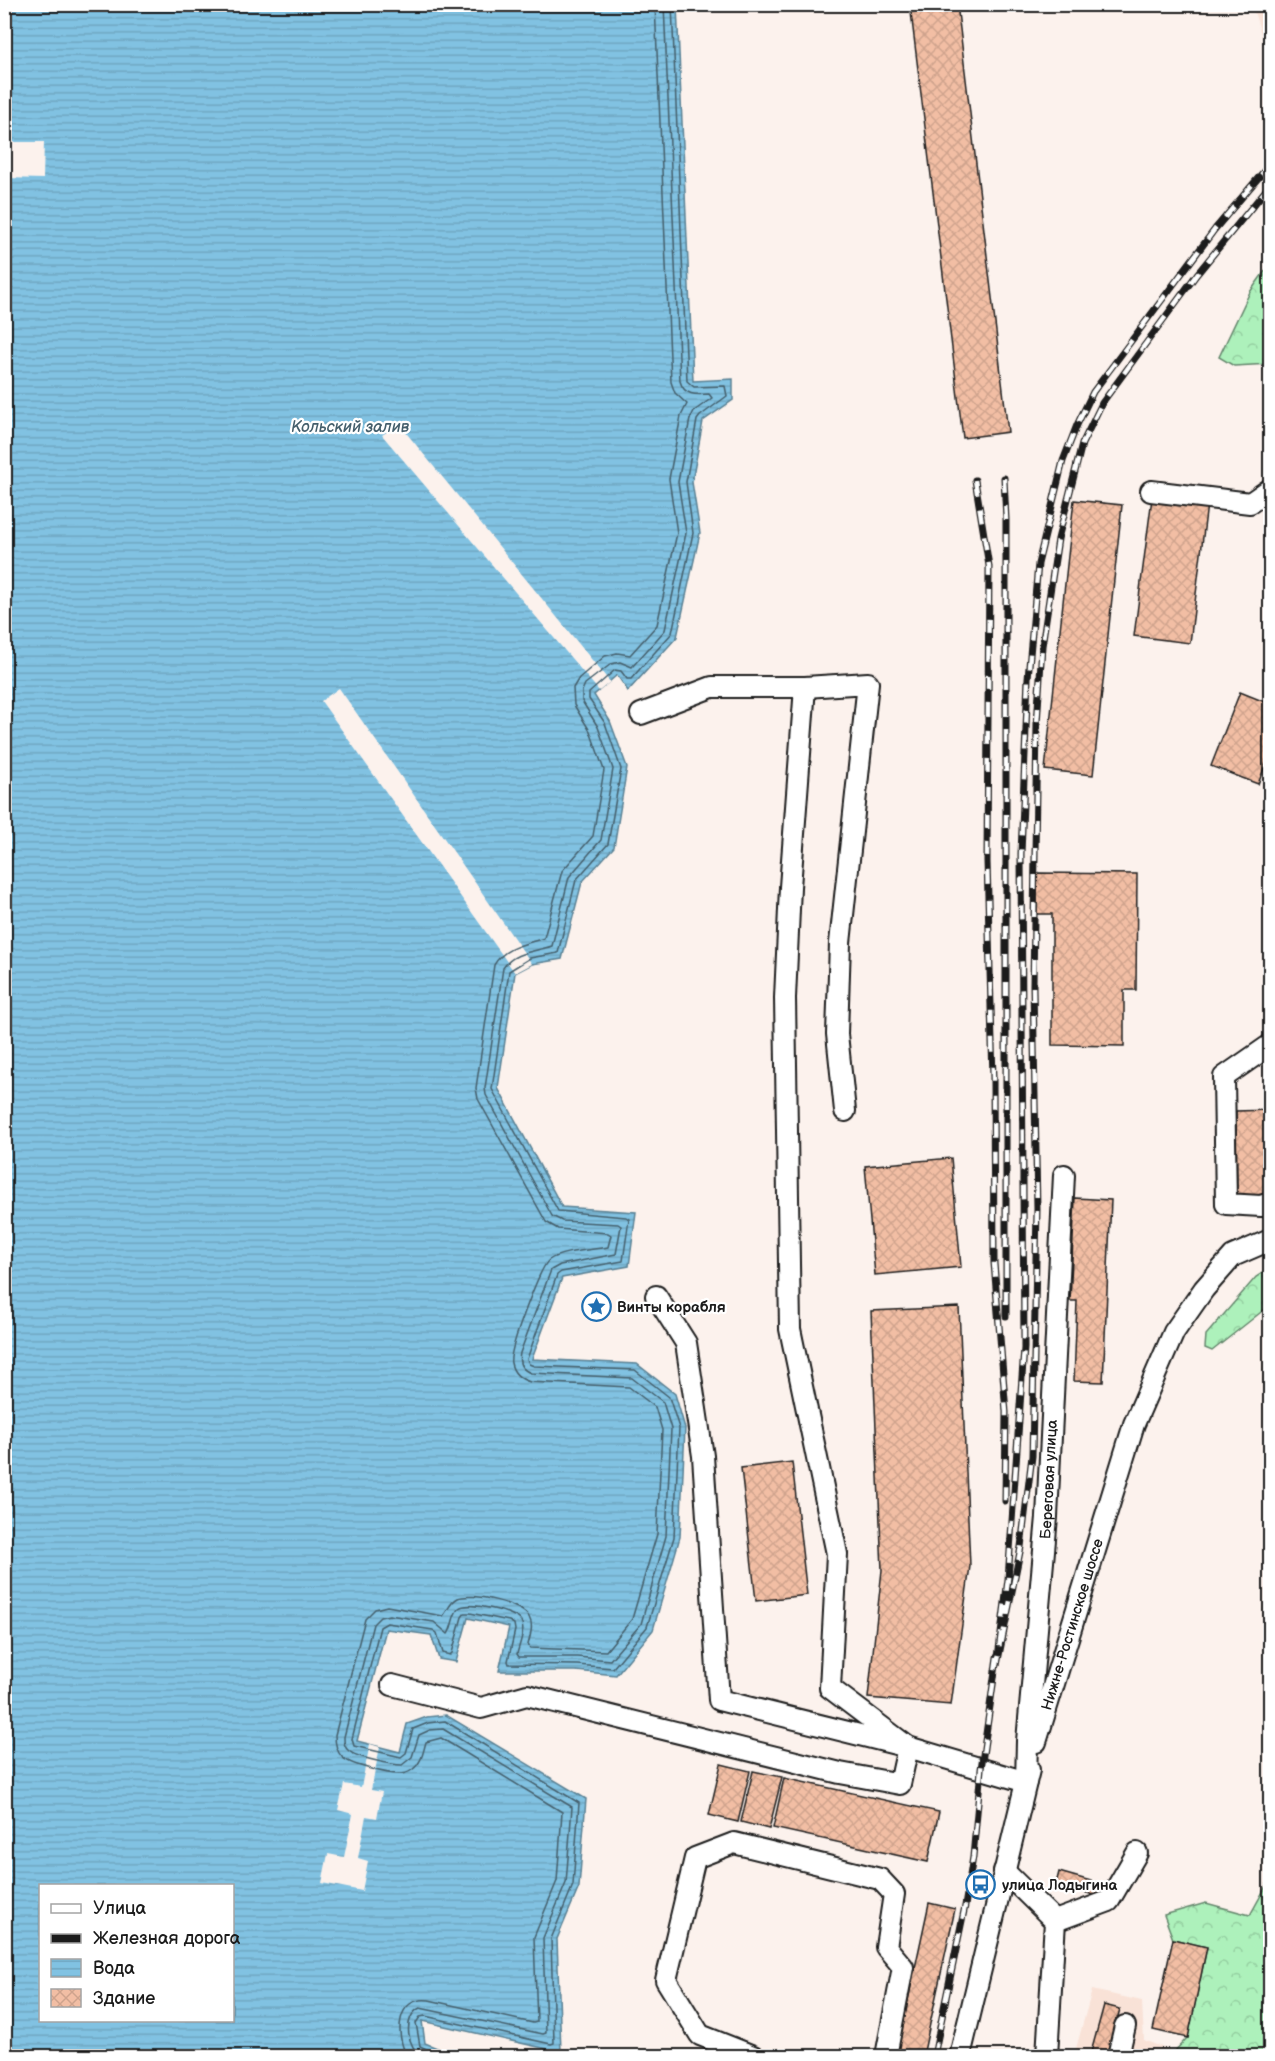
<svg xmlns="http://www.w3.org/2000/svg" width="1275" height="2061" viewBox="0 0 1275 2061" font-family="'Balsamiq Sans',sans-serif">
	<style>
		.built { fill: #f9e2d7 }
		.forest { fill: url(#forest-crowns); stroke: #64866c; stroke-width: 1.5 }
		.water { fill: url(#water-rules); stroke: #598093; stroke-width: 1.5; fill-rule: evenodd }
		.pier { fill: #fcf2ed }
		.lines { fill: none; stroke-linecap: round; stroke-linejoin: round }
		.shore { stroke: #445e6b; stroke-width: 1.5 }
		.building { fill: url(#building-cross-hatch); stroke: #1c1c1c; stroke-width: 1.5 }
		.minor-casing { stroke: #1c1c1c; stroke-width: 24 }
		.minor { stroke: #fff; stroke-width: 20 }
		.rail-casing { stroke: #1c1c1c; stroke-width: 7 }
		.rail { stroke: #fff; stroke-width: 4.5; stroke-dasharray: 14; stroke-linecap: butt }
		.labels { text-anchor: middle; stroke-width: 4.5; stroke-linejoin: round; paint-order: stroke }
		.poi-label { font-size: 15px; font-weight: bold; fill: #1c1c1c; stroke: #fff; text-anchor: start }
		.street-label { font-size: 15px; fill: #1c1c1c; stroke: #fff }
		.water-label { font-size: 16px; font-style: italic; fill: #445e6b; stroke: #fff }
	</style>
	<defs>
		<pattern id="forest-crowns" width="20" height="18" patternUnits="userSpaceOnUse" patternTransform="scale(1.5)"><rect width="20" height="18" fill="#adf1bb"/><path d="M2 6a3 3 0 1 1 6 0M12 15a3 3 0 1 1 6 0" fill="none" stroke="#94cea0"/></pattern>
		<pattern id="water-rules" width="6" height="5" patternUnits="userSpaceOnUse" patternTransform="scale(1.5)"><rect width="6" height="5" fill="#81c2e2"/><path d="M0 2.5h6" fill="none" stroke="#6fa6c1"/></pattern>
		<pattern id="building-cross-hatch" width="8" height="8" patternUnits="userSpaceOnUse" patternTransform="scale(1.5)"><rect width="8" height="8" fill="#f2bea4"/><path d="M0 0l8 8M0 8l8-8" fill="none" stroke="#cfa38d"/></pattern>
	</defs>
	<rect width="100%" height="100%" fill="#fcf2ed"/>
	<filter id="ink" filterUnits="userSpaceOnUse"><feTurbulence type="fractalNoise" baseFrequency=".0167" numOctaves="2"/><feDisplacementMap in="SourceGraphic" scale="12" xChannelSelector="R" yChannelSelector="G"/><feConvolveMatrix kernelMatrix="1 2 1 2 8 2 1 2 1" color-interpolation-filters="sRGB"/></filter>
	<g filter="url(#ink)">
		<path class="built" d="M1252,5H1270V53L1265,47Z
			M1092,1990L1142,2001L1144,2040L1174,2052L1172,2056H1074Z"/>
		<path class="forest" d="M1270,264V364L1234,366L1219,357L1250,292Z
			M1270,1268V1305L1212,1351L1205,1348L1206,1335L1256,1277Z
			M1270,1879V2056H1172L1174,2052L1188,2037L1207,1947L1173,1939L1164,1915L1206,1903L1250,1915Z"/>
		<path class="water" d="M5,5H677L693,381L733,379V400L703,421L692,482L700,533L677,637L628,691L617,675L594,695L610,721L627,767L614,847L582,882L562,959L532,964L515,973L498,1088L562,1207L636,1212L629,1266L562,1278L532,1359L637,1364L675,1394L685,1428L680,1537L653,1630L616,1675L576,1671H499L509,1627L468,1618L456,1662L439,1659L431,1635L386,1629L357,1741L400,1752L407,1724L427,1717L446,1715L586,1799L579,1887L557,1939L561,2052L422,2021L425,2043L456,2056H5ZM40,1886H232V2020H40Z"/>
		<path class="pier" d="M5,142H44L43,179L5,178Z
			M399,424L610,682L599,691L382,435Z
			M339,688L532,964L515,973L321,701Z
			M370,1744L380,1747L371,1790L382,1792L377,1818L366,1816L358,1858L368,1861L362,1891L322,1883L328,1854L344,1857L353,1814L338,1810L344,1784L361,1787Z"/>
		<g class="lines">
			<path class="shore" d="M407,2056C395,2035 396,1996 429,2000L533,2023L537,2022L534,1937L557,1881L562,1812L441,1738L426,1742C423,1752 422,1763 412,1770C408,1773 404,1774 399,1774C388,1774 349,1765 342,1757C336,1751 335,1743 335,1735L365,1619L375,1609L387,1606L443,1616C448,1610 450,1602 458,1598C472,1592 522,1604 529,1617C534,1626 530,1636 528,1645L530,1648L606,1651L632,1619L657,1534L662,1430L655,1407L629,1387L530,1382C520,1379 513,1373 511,1363C508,1352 540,1267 549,1260C561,1251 592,1250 608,1247L611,1235L608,1233L558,1229L546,1222L478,1099L476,1088L494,965C505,946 527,944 544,938L562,871L593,836L604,770L590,731L574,705L573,688L579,678L605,656L617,653L630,655L657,625L677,533L669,479L681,416L687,404L675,393L671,382L655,4
				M422,2056C407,2049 402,2016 420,2008L543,2034L546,2033L543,1938L566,1883L572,1807L443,1729L430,1730L419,1735L412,1757L402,1765C392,1765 355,1757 349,1751C344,1747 344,1743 344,1737L373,1624L380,1617L389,1615L434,1622L448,1634C453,1627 452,1615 459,1608C468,1601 516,1612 521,1621C526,1630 519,1645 517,1654L519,1657H577L610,1660L641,1624L666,1536L671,1429L663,1402L632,1378L531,1373C522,1370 518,1363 520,1353L551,1270L560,1265L616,1254L621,1226L618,1224L562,1221L552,1216L486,1095L485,1088L503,968C514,951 535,952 552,946L569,877L601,840L613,769L598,727L582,701V691L585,684L611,664L620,662L632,667L665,630L686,533L678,482L690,419L694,411L712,398L709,394C696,395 684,396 680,381L664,4
				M441,2056L420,2046L416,2023L420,2017L425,2016L551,2044L554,2043L551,1939L573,1885L579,1803L445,1721L428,1723L413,1729L406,1753L401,1757L354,1746L352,1739L380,1627L387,1623L433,1630L437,1633L443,1653L450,1655L452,1653L462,1617L465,1613H470L509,1621L514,1624L515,1630L508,1661L509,1664L577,1665L613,1668L647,1627L674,1537L679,1428L669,1397L635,1370L534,1366L529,1364L527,1359L557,1275L561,1272L623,1261L629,1219L626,1217L558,1211L492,1089L509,971L530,958L558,953L576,880L608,844L621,769L605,723L589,699V693L615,670L621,671L627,679H631L672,633L693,533L686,482L697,420L700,416L727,396L725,386L694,387L687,381L672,4"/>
		</g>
		<path class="building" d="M910,4H957L1008,432L963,438Z
			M1152,498L1207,504L1190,643L1134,636Z
			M1074,500L1122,505L1093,775L1045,770Z
			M1240,692L1270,704V753L1258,784L1211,766Z
			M1037,873L1137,874L1136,990H1124V1046L1052,1045V914H1037Z
			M1270,1110V1195L1237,1196L1236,1111Z
			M951,1158L961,1267L875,1275L865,1166Z
			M1075,1198L1111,1200L1103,1382L1074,1381L1077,1301H1070Z
			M959,1307L970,1566L951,1705L868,1698L882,1570L871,1311Z
			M792,1462L807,1595L756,1601L741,1468Z
			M721,1764L750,1771L738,1822L709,1815Z
			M753,1771L782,1777L769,1829L741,1822Z
			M784,1778L939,1812L928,1862L773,1828Z
			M1059,1872L1105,1885L1101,1897L1056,1884Z
			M929,1903L955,1909L923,2056H896Z
			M1173,1939L1207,1947L1188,2038L1153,2030Z
			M1104,2005L1120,2009L1107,2056H1090Z"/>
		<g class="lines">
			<defs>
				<g id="minor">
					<path d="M1151,491L1250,503L1270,489"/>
					<path d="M805,687L868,683L840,943L837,1034L845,1111"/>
					<path d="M1270,1045L1224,1077L1226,1204L1261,1206L1270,1203"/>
					<path id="s1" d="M656,1296L686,1343L703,1456L719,1700L908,1747L1026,1782L1027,1741L1047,1517L1064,1175"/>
					<path d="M392,1685L481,1708L527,1695L840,1773L900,1784L908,1747L830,1688L837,1554L790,1329L785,998L790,887L805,687H712L641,714"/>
					<path id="s2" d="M1036,1742L1134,1424L1174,1332L1204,1289L1233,1256L1270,1240"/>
					<path d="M1004,1871L1055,1921L1047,2056"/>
					<path d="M1055,1921L1109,1901L1137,1853"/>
					<path d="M753,2056L700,2035L666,1980L695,1858L734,1843L880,1879L894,1894L886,1947L903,1967L886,2056"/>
					<path d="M960,2056L1029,1770"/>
					<path d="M1118,2056L1125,2026"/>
				</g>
			</defs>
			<use href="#minor" class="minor-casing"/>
			<use href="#minor" class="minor"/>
			<defs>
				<path id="rail" d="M1270,164L1215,229L1093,392L1077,425L1063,461L1038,564L1028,678L1021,854L1024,1348L1008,1579L997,1665L1021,1547L1032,1456L1037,1209L1033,985L1037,724L1042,646L1058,539L1082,444L1102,403L1197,274L1270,185
					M1004,478L1006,519V1316
					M975,480L989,566L987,861L993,1079L994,1263L1006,1412L1005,1501
					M934,2056L965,1906L973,1857L981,1769L997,1657"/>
			</defs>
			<use href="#rail" class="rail-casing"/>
			<use href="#rail" class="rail"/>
		</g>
	</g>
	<defs>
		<symbol id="sight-ring" viewBox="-11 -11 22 22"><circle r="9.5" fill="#fff" stroke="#1f6fb2" stroke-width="1.5"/><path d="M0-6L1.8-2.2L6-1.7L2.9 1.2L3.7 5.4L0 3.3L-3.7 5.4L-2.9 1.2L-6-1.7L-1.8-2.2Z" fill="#1f6fb2"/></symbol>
		<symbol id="bus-ring" viewBox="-11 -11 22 22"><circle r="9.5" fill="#fff" stroke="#1f6fb2" stroke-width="1.5"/><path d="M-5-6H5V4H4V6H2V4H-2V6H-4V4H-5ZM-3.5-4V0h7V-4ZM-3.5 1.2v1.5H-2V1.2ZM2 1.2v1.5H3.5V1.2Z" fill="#1f6fb2"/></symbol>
	</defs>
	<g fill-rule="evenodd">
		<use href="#sight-ring" x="580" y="1290" width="33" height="33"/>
		<use href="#bus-ring" x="964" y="1868" width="33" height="33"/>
	</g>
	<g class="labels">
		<g class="poi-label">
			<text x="617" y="1312">Винты корабля</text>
			<text x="1002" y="1890">улица Лодыгина</text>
		</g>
		<g class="street-label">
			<text dy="5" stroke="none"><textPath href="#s1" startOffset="1036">Береговая улица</textPath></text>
			<text dy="5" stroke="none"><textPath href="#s2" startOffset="123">Нижне-Ростинское шоссе</textPath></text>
		</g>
		<g class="water-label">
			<text x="350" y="432">Кольский залив</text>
		</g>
	</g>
	<rect width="1275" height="2061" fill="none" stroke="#fff" stroke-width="24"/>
	<rect x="12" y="12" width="1251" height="2037" fill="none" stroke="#1c1c1c" stroke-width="2" filter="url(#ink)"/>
	<rect x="39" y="1884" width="195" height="138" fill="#ffffff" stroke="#a4a4a4" stroke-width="1.5"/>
	<rect x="51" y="1904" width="30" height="9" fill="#ffffff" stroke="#a4a4a4" stroke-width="1.5"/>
	<text x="93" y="1914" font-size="18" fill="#1c1c1c">Улица</text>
	<rect x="51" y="1934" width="30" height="9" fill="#1c1c1c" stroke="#a4a4a4" stroke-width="1.5"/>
	<text x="93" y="1944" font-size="18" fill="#1c1c1c">Железная дорога</text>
	<rect x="51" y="1959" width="30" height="18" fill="url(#water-rules)" stroke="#a4a4a4" stroke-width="1.5"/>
	<text x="93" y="1974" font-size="18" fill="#1c1c1c">Вода</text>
	<rect x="51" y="1989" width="30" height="18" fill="url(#building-cross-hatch)" stroke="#a4a4a4" stroke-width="1.5"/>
	<text x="93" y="2004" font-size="18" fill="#1c1c1c">Здание</text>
</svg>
